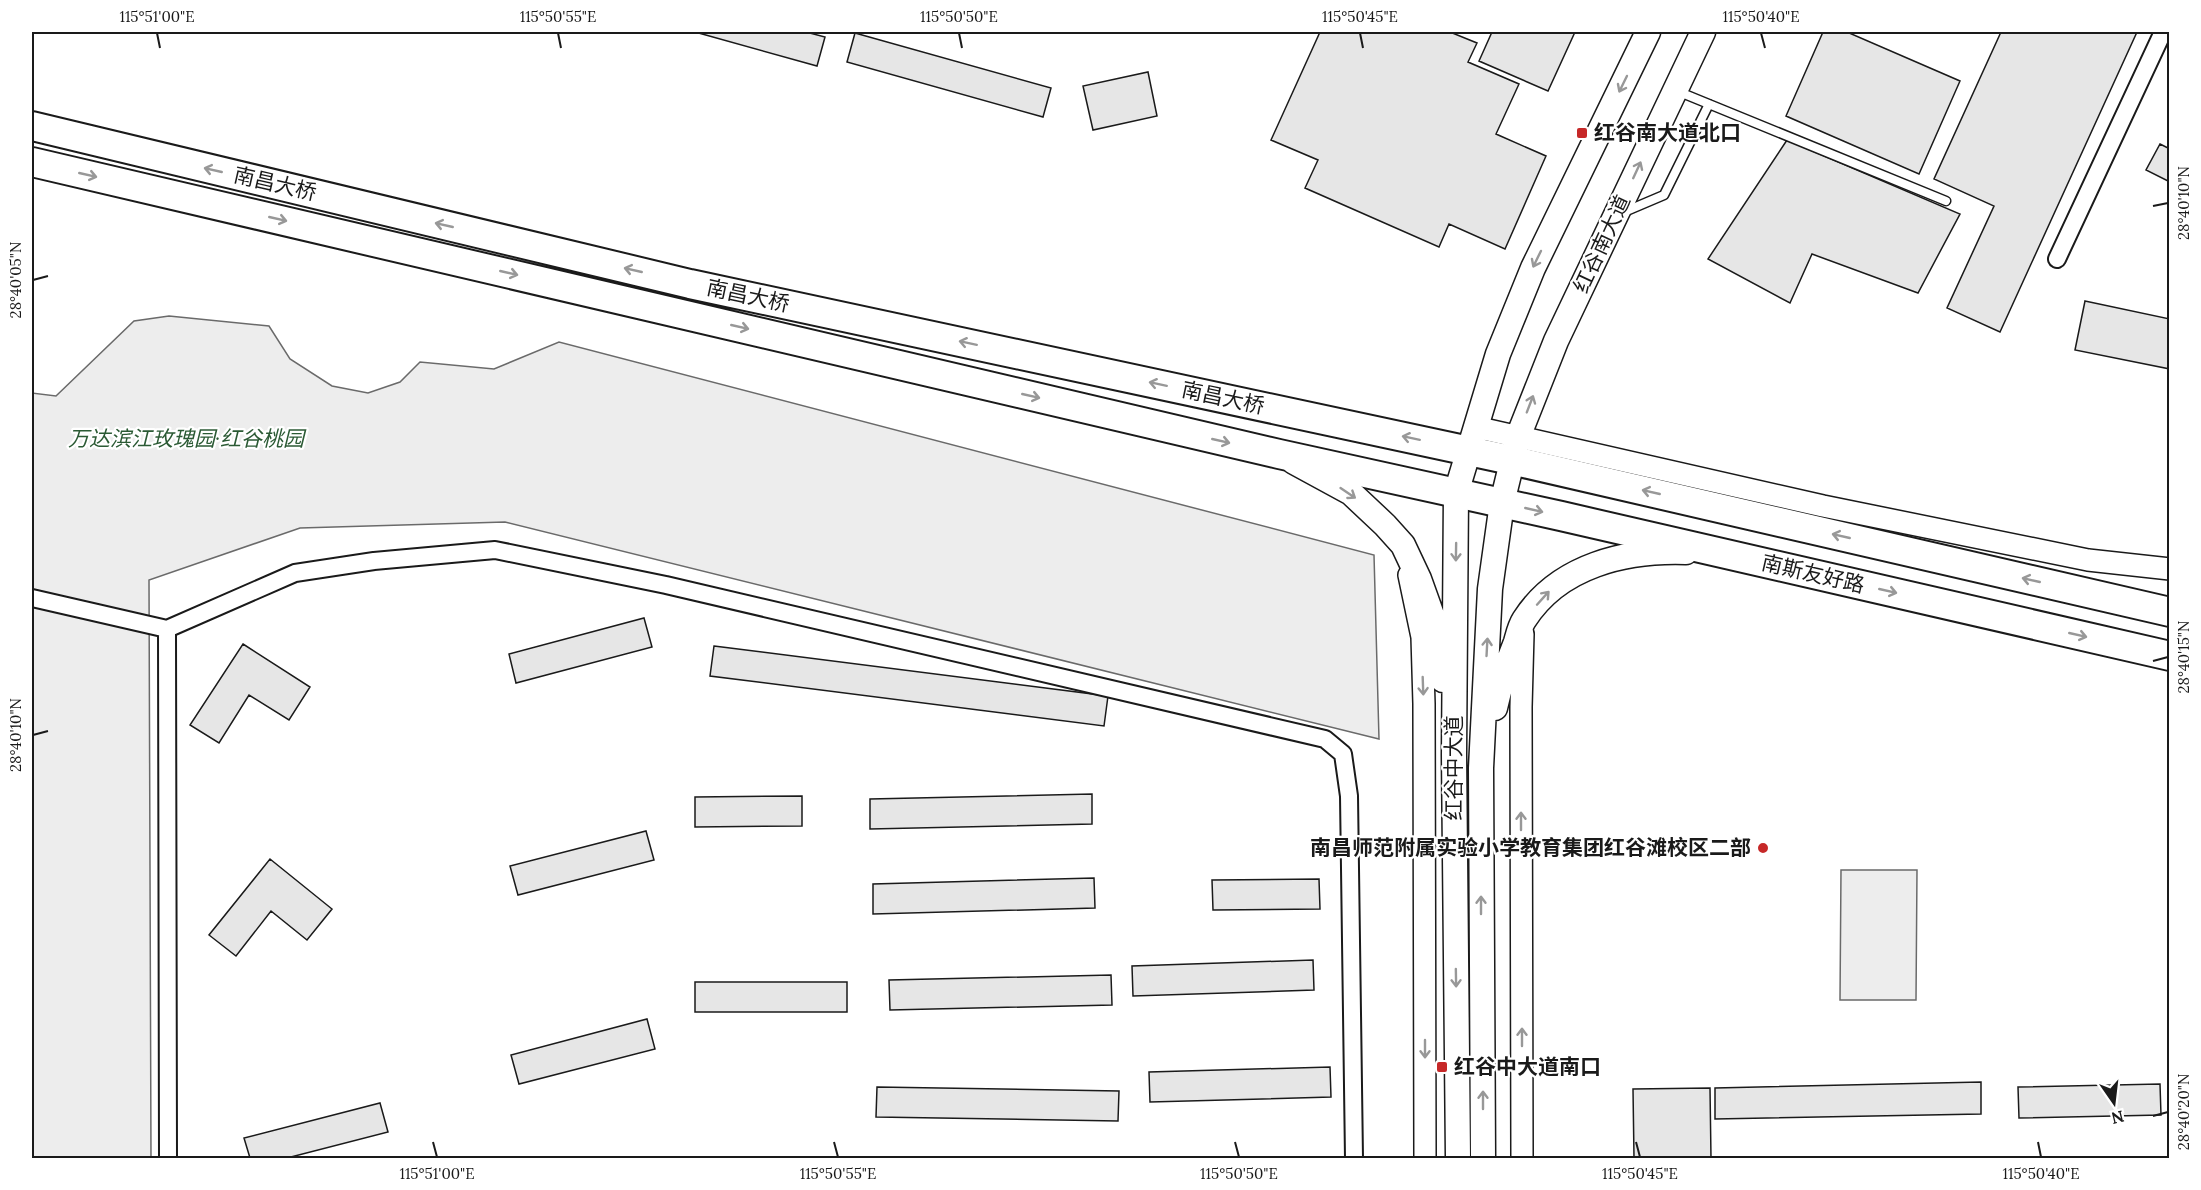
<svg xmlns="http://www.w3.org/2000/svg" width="2201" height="1190" viewBox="0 0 2201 1190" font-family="Lora,'Noto Sans SC',serif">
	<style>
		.built { fill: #ededed; stroke: #6a6a6a; stroke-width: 1.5 }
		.building { fill: #e6e6e6; stroke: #1a1a1a; stroke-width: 1.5 }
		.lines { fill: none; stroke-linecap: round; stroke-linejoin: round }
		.service-casing { stroke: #1a1a1a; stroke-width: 11 }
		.minor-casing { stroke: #1a1a1a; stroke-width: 20 }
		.tertiary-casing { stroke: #1a1a1a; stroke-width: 24 }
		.secondary-casing { stroke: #1a1a1a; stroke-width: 27 }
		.trunk-casing { stroke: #1a1a1a; stroke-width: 32 }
		.service { stroke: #fff; stroke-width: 8 }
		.minor { stroke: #fff; stroke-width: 16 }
		.tertiary { stroke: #fff; stroke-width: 21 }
		.secondary { stroke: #fff; stroke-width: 24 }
		.trunk { stroke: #fff; stroke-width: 28 }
		.oneway { stroke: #989898 }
		.ticks { fill: none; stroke: #1a1a1a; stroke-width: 2 }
		.poi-dot { fill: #c62828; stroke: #fff; stroke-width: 2 }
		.labels { text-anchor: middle; stroke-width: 4.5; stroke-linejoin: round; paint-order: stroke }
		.poi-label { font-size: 21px; font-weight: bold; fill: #1a1a1a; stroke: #fff; text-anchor: start }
		.street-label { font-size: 21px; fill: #1a1a1a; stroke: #fff }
		.park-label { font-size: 21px; font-style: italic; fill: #2b5a34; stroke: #fff }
		.neatline { fill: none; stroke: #1a1a1a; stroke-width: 2 }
		.ticks-label { font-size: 15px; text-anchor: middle; fill: #1a1a1a }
	</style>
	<rect width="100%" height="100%" fill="#fff"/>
	<path class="built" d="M169,316L269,326L290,359L332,386L368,393L400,382L420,362L494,369L559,342L1374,555L1379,739L505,522L300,528L149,580L151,1158H32V393L56,396L134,321Z
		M1841,870H1917L1916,1000H1840Z"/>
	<path class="building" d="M695,32H806L825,37L817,66Z
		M1320,32H1450L1477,43L1468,62L1519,84L1496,134L1546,156L1505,249L1449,224L1439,247L1305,188L1318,160L1271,140Z
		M1492,32H1575L1548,91L1479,61Z
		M1823,32H1847L1960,81L1919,174L1786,116Z
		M2001,32H2137L2000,332L1947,308L1994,206L1934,179Z
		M855,33L1051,88L1043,117L847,62Z
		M1148,72L1157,116L1093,130L1083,86Z
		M1787,140L1960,214L1918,293L1812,254L1790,303L1708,259Z
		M2160,144L2170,149V182L2146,170Z
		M2085,301L2170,319V369L2075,350Z
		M644,618L652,647L516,683L509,654Z
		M243,644L310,687L289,720L249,695L219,743L190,725Z
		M714,646L1108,696L1104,726L710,676Z
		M1092,794V824L870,829V799Z
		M802,796V826L695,827V797Z
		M646,831L654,860L518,895L510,866Z
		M270,859L332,909L307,940L271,911L236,956L209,935Z
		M1094,878L1095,908L873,914V884Z
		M1319,879L1320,909L1213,910L1212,880Z
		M1313,960L1314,990L1133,996L1132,966Z
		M1111,975L1112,1005L890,1010L889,980Z
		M695,982H847V1012H695Z
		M647,1019L655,1049L519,1084L511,1055Z
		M1330,1067L1331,1097L1150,1102L1149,1072Z
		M1981,1082V1114L1715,1119V1088Z
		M2160,1084L2161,1115L2019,1118L2018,1087Z
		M877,1087L1119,1091L1118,1121L876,1117Z
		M1710,1088L1711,1158H1634L1633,1089Z
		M380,1103L388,1132L287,1158H250L244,1138Z"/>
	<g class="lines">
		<defs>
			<path id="service" d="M1677,91L1946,201
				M1624,212L1664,195L1709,104"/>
			<path id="minor" d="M2057,259L2163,32
				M32,598L167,629L295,573L374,561L495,550L666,585L1325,739L1343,754L1349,796L1354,1158
				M167,629L168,1158"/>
			<path id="tertiary" d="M1475,427L1823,506L2088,560L2170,569
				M1409,575L1422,637L1424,704L1425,1158
				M1522,1158L1521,707L1523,634"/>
			<path id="secondary" d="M1294,462L1351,493L1385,525L1403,545L1419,579L1433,618L1443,680
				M1495,708C1500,685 1507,664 1516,642C1518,635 1520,626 1524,620C1559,565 1626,550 1686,552
				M1458,1158L1454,755L1456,493L1498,354L1533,268L1648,32
				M1483,1158L1481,768L1490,589L1502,503L1518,437L1556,341L1703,32"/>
			<path id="trunk" d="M32,126L690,284L1511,460L2170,612
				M32,162L1279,454L1561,516L2170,656"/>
		</defs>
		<use href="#service" class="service-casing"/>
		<use href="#minor" class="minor-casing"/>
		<use href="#tertiary" class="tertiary-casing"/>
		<use href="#secondary" class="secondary-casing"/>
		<use href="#trunk" class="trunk-casing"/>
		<use href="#service" class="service"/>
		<use href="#minor" class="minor"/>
		<use href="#tertiary" class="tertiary"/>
		<use href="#secondary" class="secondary"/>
		<use href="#trunk" class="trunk"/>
	</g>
	<defs><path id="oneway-shaft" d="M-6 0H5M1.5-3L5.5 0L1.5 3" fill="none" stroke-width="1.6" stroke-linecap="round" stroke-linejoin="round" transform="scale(1.5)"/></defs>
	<g class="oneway">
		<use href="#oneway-shaft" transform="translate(1623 84) rotate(116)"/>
		<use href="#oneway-shaft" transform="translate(213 170) rotate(-167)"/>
		<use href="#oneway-shaft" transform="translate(1637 170) rotate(-65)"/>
		<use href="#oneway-shaft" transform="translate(88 175) rotate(13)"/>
		<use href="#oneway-shaft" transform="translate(278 219) rotate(13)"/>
		<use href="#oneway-shaft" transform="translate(444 225) rotate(-167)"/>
		<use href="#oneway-shaft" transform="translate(1537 259) rotate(116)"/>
		<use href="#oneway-shaft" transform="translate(633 270) rotate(-167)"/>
		<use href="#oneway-shaft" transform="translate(509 273) rotate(13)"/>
		<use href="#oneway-shaft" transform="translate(740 327) rotate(13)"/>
		<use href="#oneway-shaft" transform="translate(968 343) rotate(-168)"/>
		<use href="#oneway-shaft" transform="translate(1158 384) rotate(-168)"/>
		<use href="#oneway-shaft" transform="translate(1031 396) rotate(13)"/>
		<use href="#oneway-shaft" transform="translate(1530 404) rotate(-69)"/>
		<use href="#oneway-shaft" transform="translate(1411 438) rotate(-168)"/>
		<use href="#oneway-shaft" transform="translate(1221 441) rotate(13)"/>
		<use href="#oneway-shaft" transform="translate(1651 492) rotate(-167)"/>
		<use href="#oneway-shaft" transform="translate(1348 493) rotate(34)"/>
		<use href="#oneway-shaft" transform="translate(1534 510) rotate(13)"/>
		<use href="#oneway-shaft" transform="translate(1841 536) rotate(-167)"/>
		<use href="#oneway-shaft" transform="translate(1456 552) rotate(91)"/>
		<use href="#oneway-shaft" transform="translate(2031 580) rotate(-167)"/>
		<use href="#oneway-shaft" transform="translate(1888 591) rotate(13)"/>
		<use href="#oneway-shaft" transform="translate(1543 598) rotate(-48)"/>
		<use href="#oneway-shaft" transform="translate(2078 635) rotate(13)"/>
		<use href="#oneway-shaft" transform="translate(1487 647) rotate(-87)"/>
		<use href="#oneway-shaft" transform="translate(1423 686) rotate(88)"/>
		<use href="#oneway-shaft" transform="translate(1521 821) rotate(-90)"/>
		<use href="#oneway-shaft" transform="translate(1481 905) rotate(-90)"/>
		<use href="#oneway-shaft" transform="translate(1456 978) rotate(89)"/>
		<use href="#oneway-shaft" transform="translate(1522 1037) rotate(-90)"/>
		<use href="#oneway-shaft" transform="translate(1425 1049) rotate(90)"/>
		<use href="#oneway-shaft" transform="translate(1483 1100) rotate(-90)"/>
	</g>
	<path class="ticks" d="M157,33L160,48M558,33L561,48M959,33L962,48M1360,33L1363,48M1761,33L1765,48M2153,206L2168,203M33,280L48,276M2153,661L2168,657M33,735L48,731M2153,1116L2168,1112M433,1142L437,1157M834,1142L838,1157M1235,1142L1239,1157M1636,1142L1640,1157M2038,1142L2041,1157"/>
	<g class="poi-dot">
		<rect x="1576" y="127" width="12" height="12" rx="3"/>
		<circle cx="1763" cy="848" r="6"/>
		<rect x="1436" y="1061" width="12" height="12" rx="3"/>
	</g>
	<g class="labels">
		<g class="poi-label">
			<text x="1594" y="140">红谷南大道北口</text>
			<text x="1751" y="855" text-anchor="end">南昌师范附属实验小学教育集团红谷滩校区二部</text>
			<text x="1454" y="1074">红谷中大道南口</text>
		</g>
		<g class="street-label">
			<text transform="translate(275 184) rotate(13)" y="7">南昌大桥</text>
			<text transform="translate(1602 244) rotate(-65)" y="7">红谷南大道</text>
			<text transform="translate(748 296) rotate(12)" y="7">南昌大桥</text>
			<text transform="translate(1223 398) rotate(12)" y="7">南昌大桥</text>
			<text transform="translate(1813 574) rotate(13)" y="7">南斯友好路</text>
			<text transform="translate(1454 768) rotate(-90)" y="7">红谷中大道</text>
		</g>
		<g class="park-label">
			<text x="186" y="446">万达滨江玫瑰园·红谷桃园</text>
		</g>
	</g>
	<rect width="2201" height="1190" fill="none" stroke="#ffffff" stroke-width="66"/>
	<g transform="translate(2114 1103) rotate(166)" stroke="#ffffff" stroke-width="4.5" paint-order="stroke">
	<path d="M0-4.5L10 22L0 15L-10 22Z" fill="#1a1a1a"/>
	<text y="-9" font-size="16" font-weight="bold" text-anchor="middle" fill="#1a1a1a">N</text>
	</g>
	<rect x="33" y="33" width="2135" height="1124" class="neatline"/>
	<g class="ticks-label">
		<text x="157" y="22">115°51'00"E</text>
		<text x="558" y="22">115°50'55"E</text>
		<text x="959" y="22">115°50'50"E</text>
		<text x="1360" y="22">115°50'45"E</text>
		<text x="1761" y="22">115°50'40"E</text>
		<text transform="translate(2184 203) rotate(-90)" y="5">28°40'10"N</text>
		<text transform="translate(16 280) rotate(-90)" y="5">28°40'05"N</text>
		<text transform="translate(2184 657) rotate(-90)" y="5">28°40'15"N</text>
		<text transform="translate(16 735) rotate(-90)" y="5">28°40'10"N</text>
		<text transform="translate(2184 1112) rotate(-90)" y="5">28°40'20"N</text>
		<text x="437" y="1179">115°51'00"E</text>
		<text x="838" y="1179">115°50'55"E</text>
		<text x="1239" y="1179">115°50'50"E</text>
		<text x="1640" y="1179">115°50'45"E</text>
		<text x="2041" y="1179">115°50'40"E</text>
	</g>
</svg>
